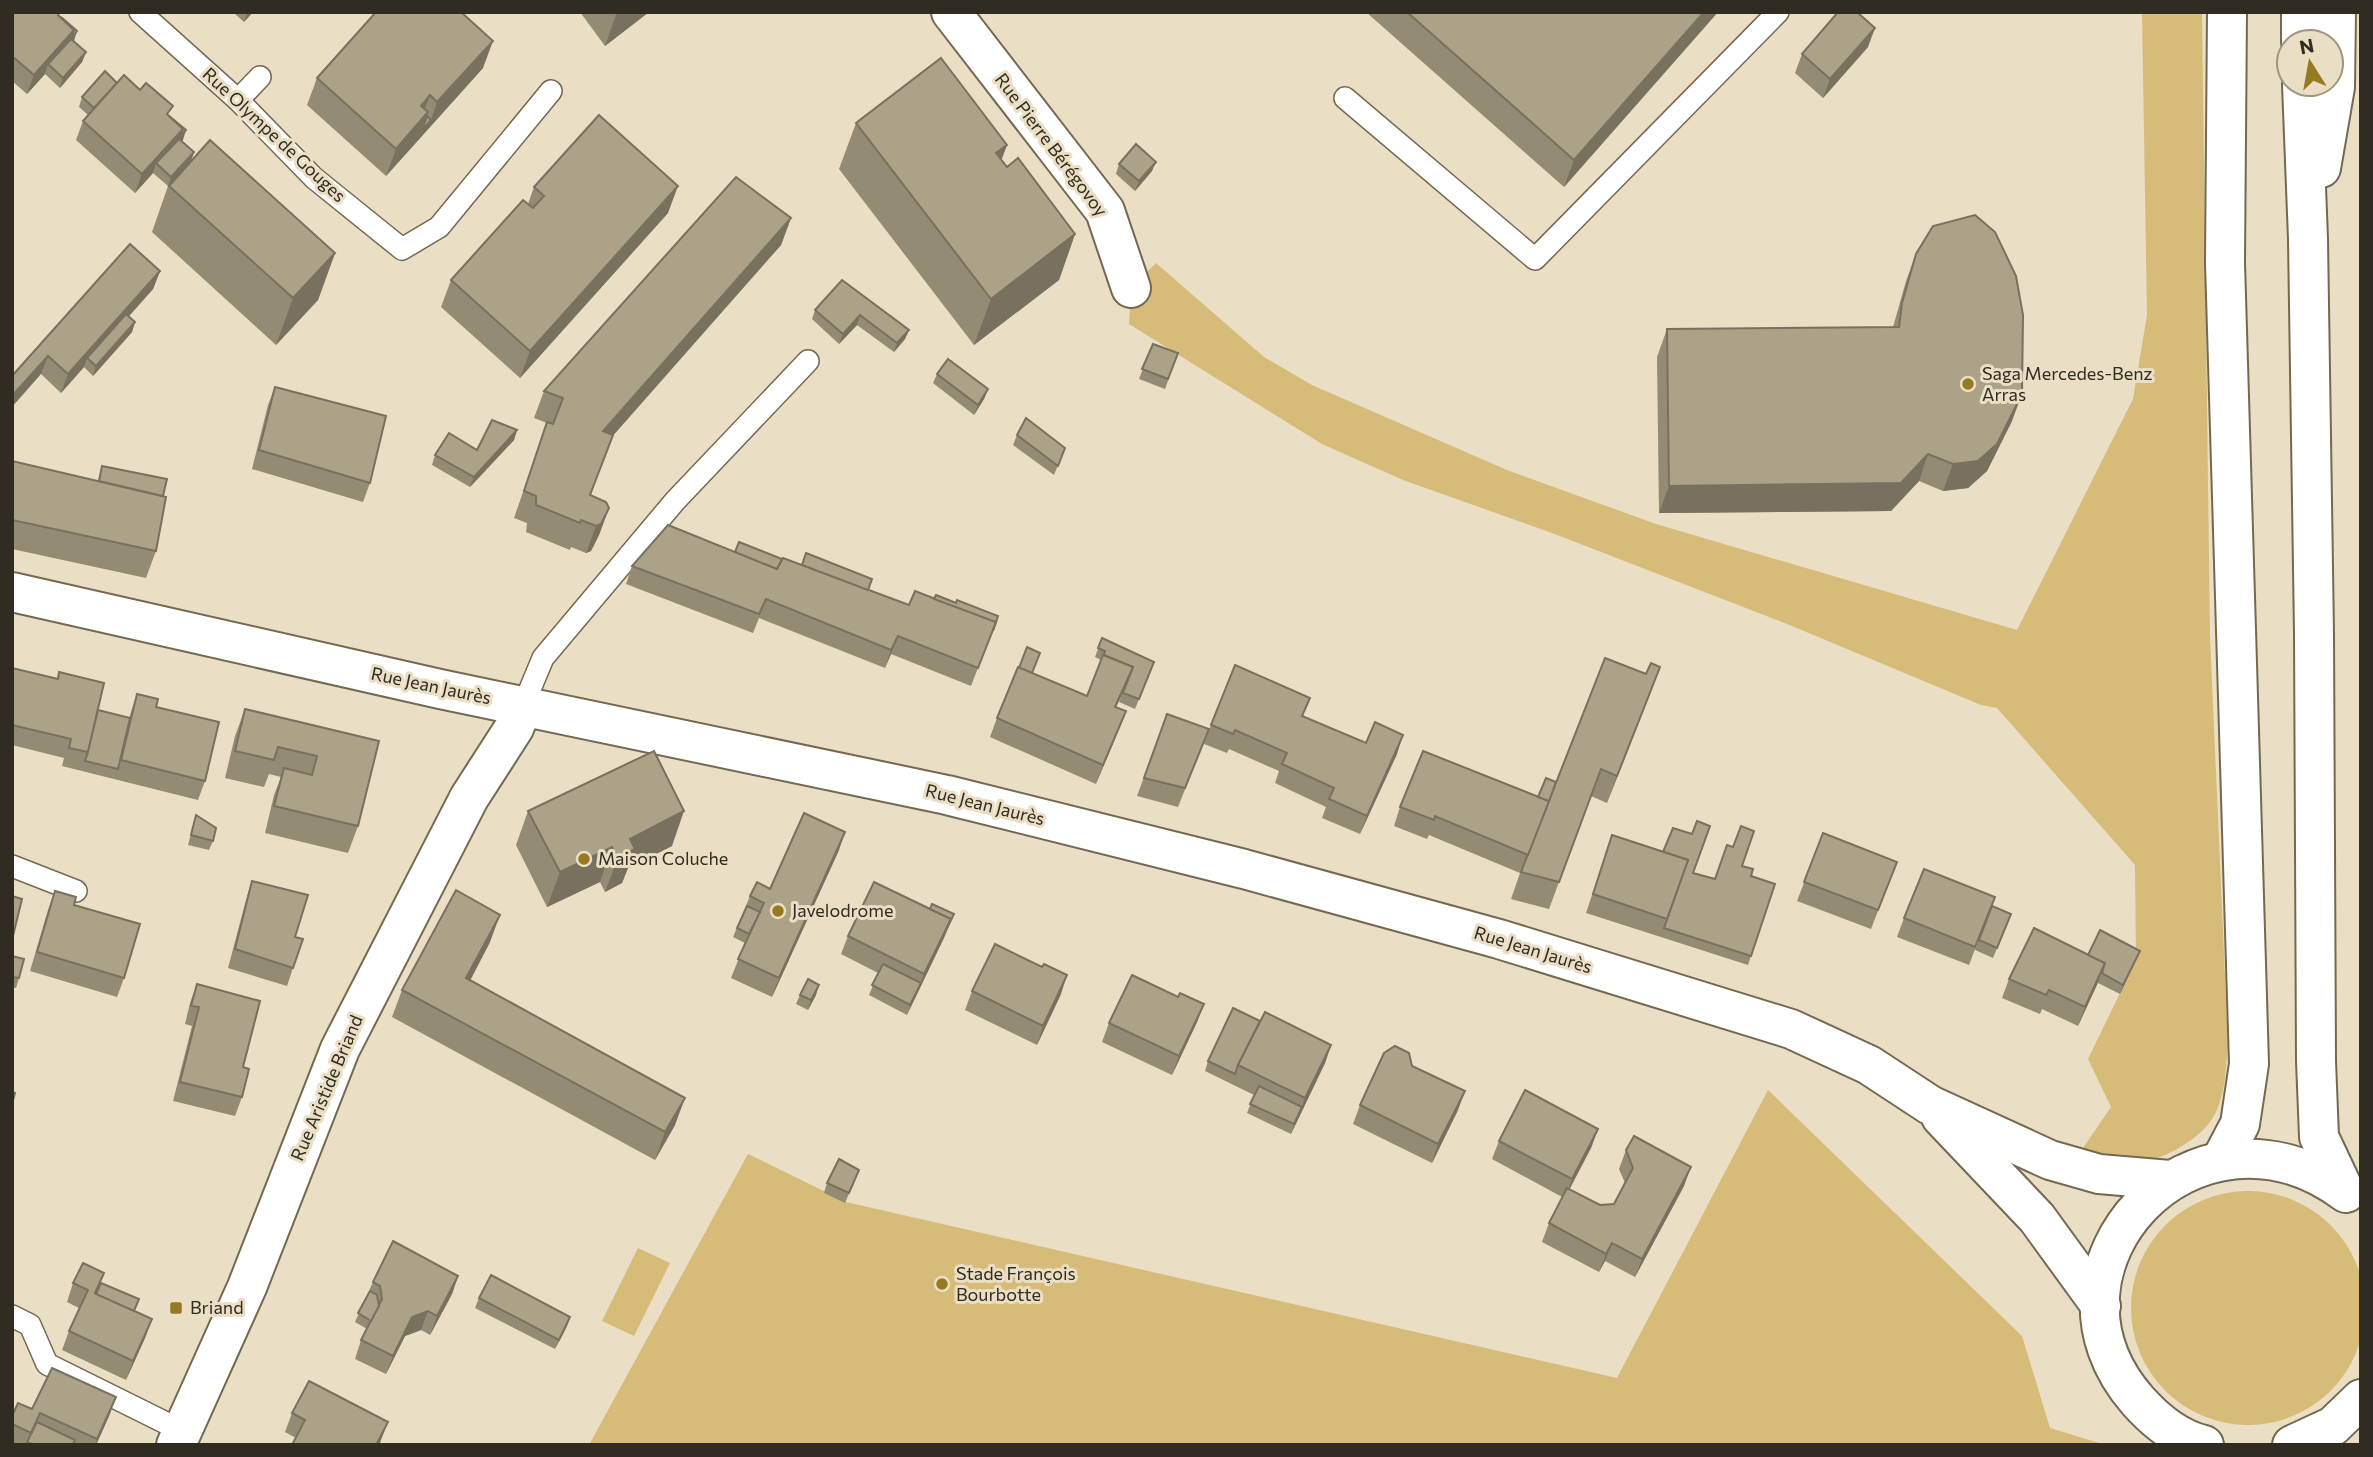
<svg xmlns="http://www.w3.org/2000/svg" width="2373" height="1457" font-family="Commissioner,sans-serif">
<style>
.green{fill:#d6bc78}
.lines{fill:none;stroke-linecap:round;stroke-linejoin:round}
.lane-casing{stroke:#736951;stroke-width:24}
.street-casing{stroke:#736951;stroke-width:42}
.secondary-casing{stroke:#736951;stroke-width:42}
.primary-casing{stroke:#736951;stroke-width:42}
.lane{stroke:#fff;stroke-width:21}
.street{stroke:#fff;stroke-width:38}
.secondary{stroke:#fff;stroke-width:38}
.primary{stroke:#fff;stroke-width:38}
.wall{fill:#948b75}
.shaded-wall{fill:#78715f}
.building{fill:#aca288;stroke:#78715f;stroke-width:2}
.poi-dot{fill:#977922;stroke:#eadfc4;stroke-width:2.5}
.labels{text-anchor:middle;stroke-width:6;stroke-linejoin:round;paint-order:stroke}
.street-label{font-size:18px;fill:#302c21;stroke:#eadfc4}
.poi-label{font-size:18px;fill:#302c21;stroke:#eadfc4;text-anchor:start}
</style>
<rect width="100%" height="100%" fill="#eadfc4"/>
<!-- green -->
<g class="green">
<path d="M2142 12H2202L2210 637 2228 1043C2226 1066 2226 1090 2216 1112 2202 1142 2154 1165 2121 1166 2109 1167 2092 1156 2081 1151L2111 1107 2088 1059 2136 960 2135 865 1997 708 1981 705 1792 626 1552 533 1403 480 1322 444 1129 324 1131 288 1156 263 1264 357 1312 385 1507 470 1656 524 2017 630 2133 399 2147 315Z"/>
<polygon points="1768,1090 2022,1336 2050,1428 2106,1445 589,1445 748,1154 846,1202 1617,1378"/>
<circle cx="2248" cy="1308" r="117"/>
<polygon points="638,1248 670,1263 634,1336 602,1321"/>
</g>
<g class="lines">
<!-- lane casing -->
<g class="lane-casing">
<g id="lane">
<polyline points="140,12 238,100 314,178 402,249 439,227 551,91"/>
<polyline points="1345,98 1535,259 1778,12"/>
<polyline points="238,100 260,77"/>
<polyline points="523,706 543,658 675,501 808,361"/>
<polyline points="12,866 76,891"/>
<polyline points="12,1316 30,1325 47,1364 166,1423 185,1428"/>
</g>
</g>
<!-- street casing -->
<g class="street-casing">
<g id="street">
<polyline points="951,12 1105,211 1131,288"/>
<polyline points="176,1445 247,1287 340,1049 469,798 514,728 523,706"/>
</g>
</g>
<!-- secondary casing -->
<g class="secondary-casing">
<g id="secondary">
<polyline points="12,592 440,689 947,795 1244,869 1499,939 1791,1029 1869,1065 1930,1105 2050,1160 2099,1174 2170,1180"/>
<polyline points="1941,1117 2037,1218 2101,1306"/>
</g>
</g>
<!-- primary casing -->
<g class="primary-casing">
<g id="primary">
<polyline points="2301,12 2301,42"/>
<polyline points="2302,84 2308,239 2314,633 2316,1061 2319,1137 2345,1192"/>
<polyline points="2321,168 2335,87 2336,12"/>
<polyline points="2221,1160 2240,1124 2249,1064 2225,263 2227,12"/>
<path d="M2204 1445C2178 1439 2155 1420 2138 1401 2021 1268 2195 1081 2346 1193"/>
<polyline points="2292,1445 2333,1426 2361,1399"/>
</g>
</g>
<!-- lane -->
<use href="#lane" class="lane"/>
<!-- street -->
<use href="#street" class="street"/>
<!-- secondary -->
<use href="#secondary" class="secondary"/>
<!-- primary -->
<use href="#primary" class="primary"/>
</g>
<!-- wall -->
<g class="wall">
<polygon points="12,12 61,17 74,41 86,52 82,62 60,88 45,74 27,94 12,81"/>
<polygon points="233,12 253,12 244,22"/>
<polygon points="580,12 649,12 605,46"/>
<polygon points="1366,12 1718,12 1564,187"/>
<polygon points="1868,47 1823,98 1795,73 1802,54"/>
<polygon points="483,68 386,176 307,105 317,78"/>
<polygon points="117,83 169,116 183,140 182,141 194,152 191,161 335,253 318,300 276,345 152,232 168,186 153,173 135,193 76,140 83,121 88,115 79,107 82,97"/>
<polygon points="856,123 1007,145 1001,159 1007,167 1075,234 1059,280 974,345 839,169"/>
<polygon points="1119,164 1152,171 1135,191 1116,174"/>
<polygon points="534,187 668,213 520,378 441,307 451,280 528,204"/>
<polygon points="791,218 781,245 611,438 590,495 609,508 599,535 591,551 586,553 571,547 570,550 526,532 527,523 514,518 547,423 534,418 544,391"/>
<polygon points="1916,254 2012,421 1987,471 1968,488 1943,491 1919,481 1891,511 1659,513 1657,357 1667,329 1893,327 1906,281"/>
<polygon points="160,271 153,289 129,316 135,322 132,332 93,376 84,367 61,393 41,374 12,376"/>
<polygon points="842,280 909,330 905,339 894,352 857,325 839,344 812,319 815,310"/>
<polygon points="1153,344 1178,353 1165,389 1139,379"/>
<polygon points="937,374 988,389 984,399 974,415 933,383"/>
<polygon points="275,387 370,483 363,502 252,469 268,405"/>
<polygon points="517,430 514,440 470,487 432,465 435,455 477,450"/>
<polygon points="1017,435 1065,448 1054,475 1013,445"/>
<polygon points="12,461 98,481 102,466 163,496 156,551 146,578 12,549"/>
<polygon points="735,552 782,559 909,605 934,599 956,603 998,616 971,686 891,654 885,668 759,618 753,633 626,584 632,566"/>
<polygon points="1102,638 1154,662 1135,709 1119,702 1121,697 1116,707 1126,711 1096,784 990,737 997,718 1032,673 1087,696 1101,660 1095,657"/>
<polygon points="12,668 57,679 59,672 98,710 129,718 137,694 156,707 205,781 198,800 62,766 64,758 12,745"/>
<polygon points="1650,694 1607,803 1591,796 1549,909 1511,899 1520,873 1429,835 1427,839 1394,826 1400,807 1538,797 1556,782"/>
<polygon points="245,709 379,741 358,826 348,853 265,833 274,795 281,777 269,774 264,787 225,778 235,736"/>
<polygon points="1167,714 1209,729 1178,807 1137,796"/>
<polygon points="1303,717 1366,743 1397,754 1360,834 1322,818 1326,807 1275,783 1279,771 1229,749 1227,753 1204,744 1211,725"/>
<polygon points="528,811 672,846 628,868 622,883 605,892 600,882 547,907 516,845"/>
<polygon points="196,815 213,841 209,850 188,845"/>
<polygon points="1823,833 1890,880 1871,929 1797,901"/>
<polygon points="1612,835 1693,873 1715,879 1742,866 1751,876 1775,884 1748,965 1586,913"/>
<polygon points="839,850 772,997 731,978 745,943 733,937 750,896 770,889"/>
<polygon points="252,881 295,937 293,968 287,986 228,968 246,900"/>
<polygon points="55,891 74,905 124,978 117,997 30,971 48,910"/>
<polygon points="1992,906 2011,914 1993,958 1975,950 1986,920 1969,965 1897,937 1904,918"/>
<polygon points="950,924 907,1015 869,995 878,973 841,954 848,936"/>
<polygon points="490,942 470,980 675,1125 655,1160 392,1017 402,990"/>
<polygon points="2140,951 2120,994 2098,983 2078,1026 2042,1009 2040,1014 2002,998 2009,979 2088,955"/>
<polygon points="12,956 19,978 16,988 12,987"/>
<polygon points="197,984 242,1097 235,1116 173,1101 192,1026 185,1024 190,1003"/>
<polygon points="972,991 1061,994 1037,1045 965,1010"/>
<polygon points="800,995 816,995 808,1010 796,1004"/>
<polygon points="1204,1004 1197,1022 1172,1075 1102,1042 1109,1023"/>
<polygon points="1260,1021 1331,1045 1325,1063 1291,1134 1247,1113 1254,1095 1205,1071 1208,1061"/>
<polygon points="1412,1065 1458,1110 1432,1163 1353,1124 1360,1105"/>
<polygon points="1598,1129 1591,1148 1569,1189 1600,1205 1614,1204 1625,1183 1619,1169 1626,1150 1684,1186 1635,1277 1605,1261 1599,1272 1542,1242 1549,1223 1562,1197 1492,1159 1499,1141"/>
<polygon points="859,1170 845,1203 824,1193 827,1183"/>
<polygon points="458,1276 452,1294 430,1335 421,1330 405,1336 386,1374 355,1359 361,1340 367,1329 355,1322 373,1282"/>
<polygon points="73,1283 101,1283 134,1311 152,1319 145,1338 126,1380 62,1350 69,1331 79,1308 67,1302"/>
<polygon points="479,1298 567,1326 555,1349 475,1308"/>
<polygon points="116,1397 109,1416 96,1445 12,1445 12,1416 32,1409"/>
<polygon points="292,1413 381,1441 379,1445 292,1445 296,1438 285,1432"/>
</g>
<!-- shaded-wall -->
<g class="shaded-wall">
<polygon points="248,12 253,12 244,22"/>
<polygon points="617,12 649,12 605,46"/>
<polygon points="1704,12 1718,12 1564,187 1574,160"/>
<polygon points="1875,28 1868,47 1823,98 1830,79"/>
<polygon points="74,30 77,31 74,41 48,64 45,74 27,94 34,75"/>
<polygon points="493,41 483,68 386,176 396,149 421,106 430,95 420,121 428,112 422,130 431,120 437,102"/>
<polygon points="86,52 82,62 60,88 63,78"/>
<polygon points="183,129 186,130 183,140 159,166 156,163 153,173 135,193 142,174"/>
<polygon points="1007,145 990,191 996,153"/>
<polygon points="194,152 191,161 168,187 171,177"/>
<polygon points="1156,162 1152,171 1135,191 1139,181"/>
<polygon points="678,186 668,213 520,378 530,351"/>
<polygon points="791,218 781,245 593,458 603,431"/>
<polygon points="1075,234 1059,280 974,345 991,299"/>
<polygon points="335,253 318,300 276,345 293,298"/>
<polygon points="160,271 153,289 90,360 87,358 84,367 61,393 68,374"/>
<polygon points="860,315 857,325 839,344 843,334"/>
<polygon points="135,322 132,332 93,376 96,366"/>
<polygon points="909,330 905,339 894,352 897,343"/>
<polygon points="48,356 41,374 12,407 12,396"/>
<polygon points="988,389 984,399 974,415 978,405"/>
<polygon points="2022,394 2012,421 1987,471 1968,488 1943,491 1953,464"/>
<polygon points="517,430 514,440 470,487 474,477"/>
<polygon points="1928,454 1919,481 1891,511 1659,513 1669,486"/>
<polygon points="609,508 599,535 591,551 586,553 596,526"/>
<polygon points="898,636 891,654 885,668 891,650"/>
<polygon points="1660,667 1650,694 1607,803 1617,776"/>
<polygon points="1126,711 1119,729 1096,784 1103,765"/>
<polygon points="1403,735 1397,754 1360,834 1367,816"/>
<polygon points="684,811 672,846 628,868 622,883 605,892 618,858 630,839"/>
<polygon points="845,832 839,850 772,997 779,978"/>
<polygon points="612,847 600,882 547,907 560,872"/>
<polygon points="954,914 944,938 907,1015 924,974"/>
<polygon points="500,915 490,942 457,1006 466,978"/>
<polygon points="2140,951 2136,960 2120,994 2123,985"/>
<polygon points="2105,963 2098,982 2078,1026 2085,1007"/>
<polygon points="1067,975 1061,994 1037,1045 1043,1026"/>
<polygon points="819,985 816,995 808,1010 811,1000"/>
<polygon points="1204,1004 1197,1022 1172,1075 1179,1056"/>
<polygon points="1331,1045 1325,1063 1291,1134 1305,1098"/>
<polygon points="1465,1091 1458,1110 1432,1163 1438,1144"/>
<polygon points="685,1098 675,1125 655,1160 665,1132"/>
<polygon points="1598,1129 1591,1148 1565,1198 1572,1179"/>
<polygon points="1691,1167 1684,1186 1635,1277 1642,1259"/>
<polygon points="1612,1243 1605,1261 1599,1272 1606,1254"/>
<polygon points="458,1276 452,1294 430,1335 437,1316"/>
<polygon points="428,1311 421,1330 405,1336 386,1374 393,1356 412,1317"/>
<polygon points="570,1317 567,1326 555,1349 559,1340"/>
<polygon points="152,1319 145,1338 126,1380 133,1361"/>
<polygon points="116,1397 109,1416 96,1445 95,1445"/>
<polygon points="388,1422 379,1445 376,1445"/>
</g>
<!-- building -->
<g class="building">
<polygon points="12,12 60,12 58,15 74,30 34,75 12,56"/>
<polygon points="376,12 461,12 493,41 437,102 430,95 421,106 428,112 396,149 317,78"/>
<polygon points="1407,12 1704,12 1574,160"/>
<polygon points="1838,12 1857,12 1875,28 1830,79 1802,54"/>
<polygon points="61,17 77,31 71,39 74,30"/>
<polygon points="71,39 86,52 63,78 48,64"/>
<polygon points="941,58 1007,145 996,153 1007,167 1018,158 1075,234 991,299 856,123"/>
<polygon points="105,71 117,83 94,108 82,97"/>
<polygon points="124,75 140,90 146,83 173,106 167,114 183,129 142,174 83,121"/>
<polygon points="599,115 678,186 530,351 451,280 523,200 533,208 544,196 534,187"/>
<polygon points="169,116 186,130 180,138 183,129"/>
<polygon points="427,116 431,120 422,130"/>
<polygon points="179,139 194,152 171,177 156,163"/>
<polygon points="210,140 335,253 293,298 169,186"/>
<polygon points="1136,144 1156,162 1139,181 1119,164"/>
<polygon points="736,177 791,218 603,431 613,435 590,495 606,502 609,508 601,524 596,526 581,520 580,523 536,505 536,496 524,491 547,422 553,424 563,398 544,391"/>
<polygon points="1975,215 1995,232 2016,276 2023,315 2022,394 1997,444 1978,461 1953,464 1928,454 1901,483 1669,486 1667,329 1899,327 1902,303 1916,254 1933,226"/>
<polygon points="130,244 160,271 68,374 48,356 12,396 12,376"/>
<polygon points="842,280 909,330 897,343 860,315 843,334 815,310"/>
<polygon points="126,314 135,322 96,366 87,358"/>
<polygon points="1153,344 1178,353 1168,379 1142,369"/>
<polygon points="948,359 988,389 978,405 937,374"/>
<polygon points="275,387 386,416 370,483 259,450"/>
<polygon points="1026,418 1065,448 1058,466 1017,435"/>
<polygon points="492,420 517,430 474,477 435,455 449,433 477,450"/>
<polygon points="12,461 166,497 156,551 12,520"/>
<polygon points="102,466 167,479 163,496 99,481"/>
<polygon points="668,525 777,569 783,558 909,605 915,591 996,622 978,668 898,636 891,650 766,599 759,614 632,566"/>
<polygon points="739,542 782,559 777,569 735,552"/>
<polygon points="806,553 872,579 868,590 802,565"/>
<polygon points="936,595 956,603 957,600 998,616 993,631 996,622 934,599"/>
<polygon points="1102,638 1154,662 1139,699 1123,693 1133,667 1104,655 1105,651 1098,648"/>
<polygon points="1027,647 1040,653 1032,673 1019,668"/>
<polygon points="1103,655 1133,667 1115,707 1126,711 1103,765 997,718 1018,667 1087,696"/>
<polygon points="1605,658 1646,674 1651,663 1660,667 1617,776 1601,769 1559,882 1521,872"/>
<polygon points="1235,665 1310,698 1302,716 1366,743 1375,722 1403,735 1367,816 1329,799 1334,788 1282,764 1287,753 1235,730 1233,734 1211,725"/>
<polygon points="12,668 58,679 59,672 104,683 88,752 69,748 71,739 12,725"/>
<polygon points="137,694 158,699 156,707 219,722 205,781 121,760"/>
<polygon points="245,709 379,741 358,826 274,806 284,768 312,775 317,756 278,747 274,760 235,751"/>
<polygon points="98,710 130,718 118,769 85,761 88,752"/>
<polygon points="1167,714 1209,729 1185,788 1144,778"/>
<polygon points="654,751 684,811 630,839 635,849 618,858 612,847 560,872 528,811"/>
<polygon points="1423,751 1549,801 1528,855 1435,816 1434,820 1400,807"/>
<polygon points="1546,778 1556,782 1549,801 1538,797"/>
<polygon points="804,813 845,832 779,978 738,959 764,903 750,896 757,882 770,889"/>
<polygon points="196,815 216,828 213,841 191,835"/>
<polygon points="1697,821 1710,826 1693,873 1715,879 1727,845 1733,847 1741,826 1754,831 1742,866 1753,869 1751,876 1775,884 1751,956 1664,928 1688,860 1663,852 1673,828 1692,834"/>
<polygon points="1823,833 1897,862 1878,910 1804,882"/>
<polygon points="1612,835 1688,860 1667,919 1593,894"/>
<polygon points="1924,869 1995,897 1975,947 1904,918"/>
<polygon points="252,881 308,895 295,937 303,939 293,968 235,949"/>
<polygon points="874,882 951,919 924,974 848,936"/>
<polygon points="456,890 500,915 466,978 685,1098 665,1132 402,990"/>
<polygon points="55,891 76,897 74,905 140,924 124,978 37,952"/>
<polygon points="12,896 22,899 12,940"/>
<polygon points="932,904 954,914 947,928 951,919 930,909"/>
<polygon points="747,906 760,912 749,934 737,928"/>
<polygon points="1992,906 2011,914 1997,948 1979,940"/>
<polygon points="2034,928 2105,963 2085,1007 2049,990 2046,995 2009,979"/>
<polygon points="2100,930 2140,951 2123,985 2102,973 2105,963 2088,955"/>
<polygon points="995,944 1042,967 1044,964 1067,975 1043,1026 972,991"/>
<polygon points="12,956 24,959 19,978 12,977"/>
<polygon points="883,964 921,983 910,1005 872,985"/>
<polygon points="1132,975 1178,997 1180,993 1204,1004 1179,1056 1109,1023"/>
<polygon points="808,979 819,985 811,1000 800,995"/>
<polygon points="197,984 260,1001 243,1067 249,1069 242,1097 180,1082 199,1007 191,1006"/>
<polygon points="1233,1008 1260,1021 1238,1065 1235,1074 1208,1061"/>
<polygon points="1265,1012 1331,1045 1305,1098 1238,1065"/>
<polygon points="1395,1046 1409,1053 1412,1066 1465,1091 1438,1144 1360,1105 1384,1053"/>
<polygon points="1259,1086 1302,1107 1294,1124 1250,1104"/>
<polygon points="1525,1090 1598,1129 1572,1179 1499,1141"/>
<polygon points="12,1092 15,1093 12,1104"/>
<polygon points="1634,1136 1691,1167 1642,1259 1612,1243 1606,1254 1549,1223 1567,1188 1600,1205 1614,1204 1633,1168 1626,1150"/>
<polygon points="839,1159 859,1170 849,1193 827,1183"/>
<polygon points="393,1241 458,1276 437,1316 428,1311 412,1317 393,1356 361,1340 382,1299 380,1286 373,1282"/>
<polygon points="83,1263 104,1273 95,1293 152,1319 133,1361 69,1331 88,1290 73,1283"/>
<polygon points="491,1275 570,1317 559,1340 479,1298"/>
<polygon points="101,1283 139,1299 134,1311 96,1294"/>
<polygon points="370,1291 377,1295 379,1306 371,1321 358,1313"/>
<polygon points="52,1368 116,1397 97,1439 40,1413 31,1433 12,1424 12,1416 18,1403 32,1409"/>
<polygon points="309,1381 388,1422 376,1445 292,1445 305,1420 292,1413"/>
<polygon points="37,1422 75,1440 72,1445 34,1445 27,1442"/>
</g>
<!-- markers -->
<g class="poi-dot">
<circle cx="1968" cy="384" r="7"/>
<circle cx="584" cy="859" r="7"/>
<circle cx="778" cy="911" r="7"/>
<circle cx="942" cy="1284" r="7"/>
<rect x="169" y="1301" width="14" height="14" rx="3.5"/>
</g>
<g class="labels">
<!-- street labels -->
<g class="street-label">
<text transform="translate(274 135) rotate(43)" y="6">Rue Olympe de Gouges</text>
<text transform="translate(1051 145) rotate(53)" y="6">Rue Pierre Bérégovoy</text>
<text transform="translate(431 686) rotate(12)" y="6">Rue Jean Jaurès</text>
<text transform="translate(985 805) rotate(14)" y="6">Rue Jean Jaurès</text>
<text transform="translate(1533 950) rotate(17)" y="6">Rue Jean Jaurès</text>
<text transform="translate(327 1088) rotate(-67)" y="6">Rue Aristide Briand</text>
</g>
<!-- poi labels -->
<g class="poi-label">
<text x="1982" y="380">Saga Mercedes-Benz<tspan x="1982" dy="21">Arras</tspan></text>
<text x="598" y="865">Maison Coluche</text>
<text x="792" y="917">Javelodrome</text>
<text x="956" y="1280">Stade François<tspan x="956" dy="21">Bourbotte</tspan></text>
<text x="190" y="1314">Briand</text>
</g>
</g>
<!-- border -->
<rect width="2373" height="1457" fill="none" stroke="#302c21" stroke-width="28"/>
<!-- north arrow -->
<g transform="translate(2310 63) rotate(349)"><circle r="33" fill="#eadfc4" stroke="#a09783" stroke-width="2"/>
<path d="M0-5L12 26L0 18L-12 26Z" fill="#977922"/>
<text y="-10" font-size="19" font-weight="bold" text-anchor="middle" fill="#302c21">N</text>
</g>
</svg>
